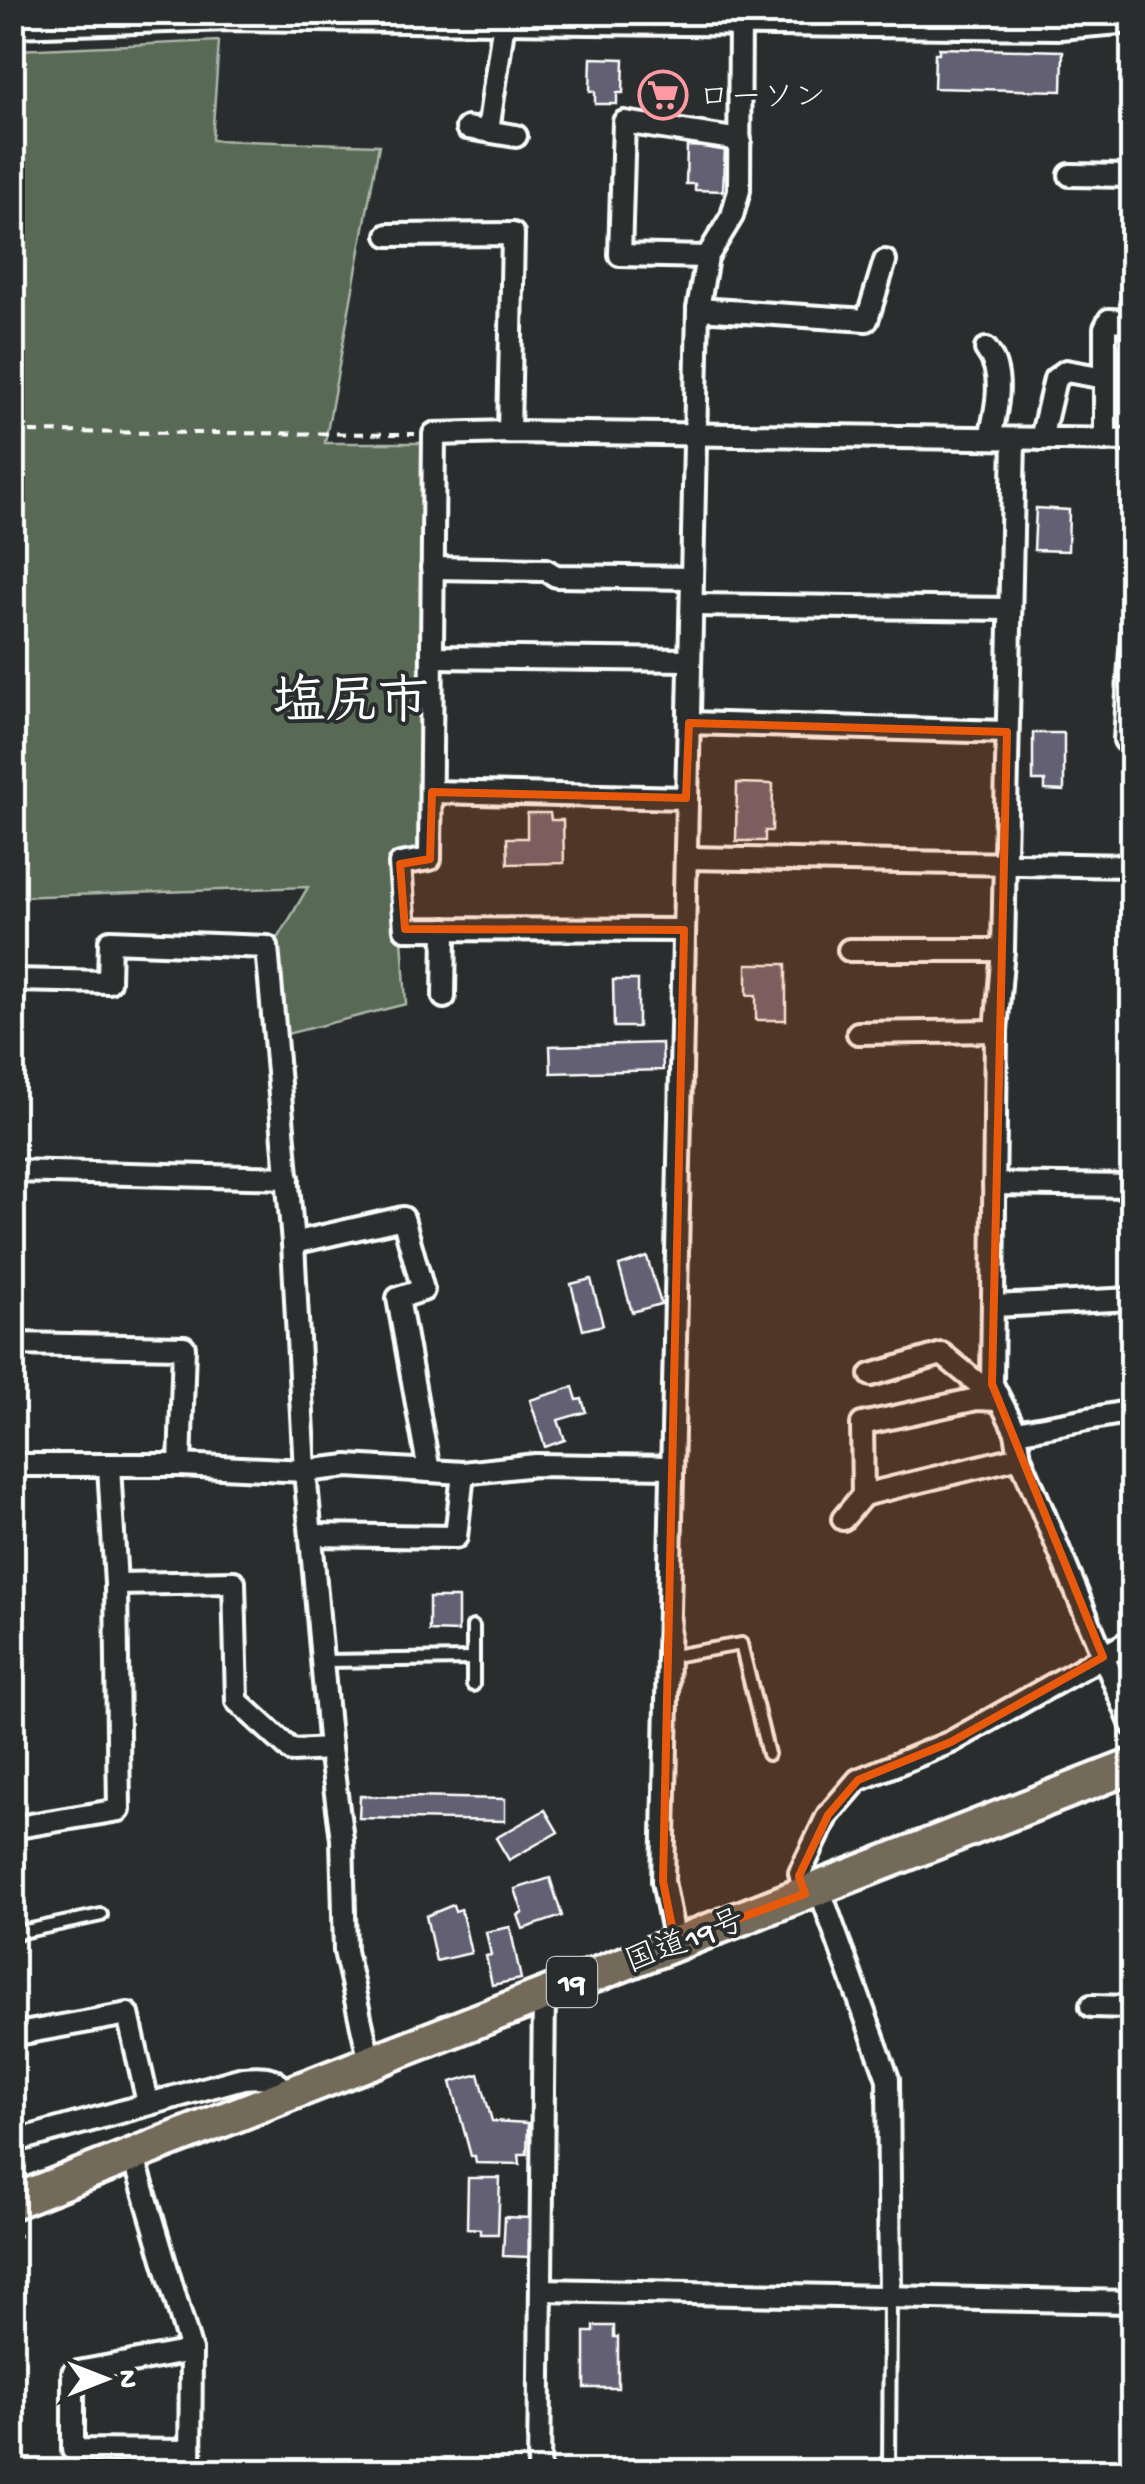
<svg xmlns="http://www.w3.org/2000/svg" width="1145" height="2484" font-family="'Gochi Hand','Klee One',sans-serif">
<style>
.green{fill:#586b55;stroke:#acb5aa;stroke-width:2.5}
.building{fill:#646073;stroke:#fff;stroke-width:2.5}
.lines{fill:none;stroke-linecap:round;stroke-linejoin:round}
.service-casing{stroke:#fff;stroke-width:18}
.minor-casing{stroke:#fff;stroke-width:28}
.tertiary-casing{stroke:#fff;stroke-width:30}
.trunk-casing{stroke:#fff;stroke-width:40}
.path{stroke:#fff;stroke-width:4;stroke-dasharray:10 8;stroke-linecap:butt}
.service{stroke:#2a2d2e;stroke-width:10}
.minor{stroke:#2a2d2e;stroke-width:20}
.tertiary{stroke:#2a2d2e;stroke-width:22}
.trunk{stroke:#736b5a;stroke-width:32}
.marked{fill:#e8590c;fill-opacity:0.2;stroke:#e8590c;stroke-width:8;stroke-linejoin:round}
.labels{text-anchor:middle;stroke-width:8;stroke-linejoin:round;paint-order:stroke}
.shield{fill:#2a2d2e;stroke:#bfc0c0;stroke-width:2.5}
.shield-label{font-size:30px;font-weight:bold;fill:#fff}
.poi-label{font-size:32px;fill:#fff;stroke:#2a2d2e;text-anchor:start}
.street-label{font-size:32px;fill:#fff;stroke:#2a2d2e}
.town-label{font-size:52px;font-weight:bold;fill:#fff;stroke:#2a2d2e}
</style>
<rect width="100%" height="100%" fill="#2a2d2e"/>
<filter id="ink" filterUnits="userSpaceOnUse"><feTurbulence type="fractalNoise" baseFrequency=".01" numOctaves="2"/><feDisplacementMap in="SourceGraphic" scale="20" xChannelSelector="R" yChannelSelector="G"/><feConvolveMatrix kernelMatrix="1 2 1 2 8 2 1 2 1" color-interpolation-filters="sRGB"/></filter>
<g filter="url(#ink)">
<!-- green -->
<polygon class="green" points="219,41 212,140 379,145 325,443 421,443 428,456 426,848 397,855 406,1004 283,1035 275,944 308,887 13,897 13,54 16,50"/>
<!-- building -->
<g class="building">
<polygon points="939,48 1063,51 1062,91 934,88 935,53 939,53"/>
<polygon points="591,58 624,59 623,93 617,93 617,104 595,104 595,91 590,91"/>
<polygon points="687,146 725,148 723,191 695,190 695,184 686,184"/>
<polygon points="1122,273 1132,273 1132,312 1128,312 1129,293 1121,292"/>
<polygon points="1036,508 1069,510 1068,551 1034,550"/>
<polygon points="1033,733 1064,733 1064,791 1045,790 1045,781 1033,781"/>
<polygon points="737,783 773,784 772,831 765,831 765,841 736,841"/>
<polygon points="527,813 550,813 551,820 563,820 564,863 508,864 507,838 527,838"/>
<polygon points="747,964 786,964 786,1020 756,1020 756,995 747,995"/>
<polygon points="613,980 638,980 638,1027 614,1027"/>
<polygon points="662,1043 663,1070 551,1073 550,1046"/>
<polygon points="647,1257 661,1304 632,1312 619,1266"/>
<polygon points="591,1279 603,1325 583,1330 571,1284"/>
<polygon points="573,1387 577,1400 582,1399 586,1412 558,1420 565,1440 545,1447 530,1400"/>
<polygon points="429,1598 458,1598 458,1632 429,1631"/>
<polygon points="360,1796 505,1799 505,1821 359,1818"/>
<polygon points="545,1810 558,1832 509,1860 496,1838"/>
<polygon points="550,1878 562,1916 523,1929 518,1915 523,1913 515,1889"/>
<polygon points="453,1905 455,1911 461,1909 471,1953 436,1961 426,1916"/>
<polygon points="510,1927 521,1979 492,1985 486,1956 491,1955 486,1932"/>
<polygon points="479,2074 492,2121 528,2123 527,2154 519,2154 520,2164 476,2163 475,2156 471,2156 451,2082"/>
<polygon points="468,2178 500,2178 498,2234 480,2234 480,2229 467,2228"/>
<polygon points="505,2217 530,2218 529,2257 503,2256"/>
<polygon points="594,2326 614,2326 614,2337 618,2337 618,2388 585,2388 585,2332 594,2332"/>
</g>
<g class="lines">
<!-- service casing -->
<g class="service-casing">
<g id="service">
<polyline points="667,1657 741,1644 768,1754"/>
<polyline points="324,1661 473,1659"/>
<polyline points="473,1685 473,1627"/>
<polyline points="12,1934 101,1915"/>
<polyline points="889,2472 890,2296"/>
</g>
</g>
<!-- minor casing -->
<g class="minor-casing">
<g id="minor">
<polyline points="467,128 516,136"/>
<polyline points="488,131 504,21"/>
<polyline points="1070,175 1132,176"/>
<polyline points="388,235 513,234 509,432"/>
<polyline points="707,257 620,255 624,122 740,140"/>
<polyline points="698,309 867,320 885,261"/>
<path d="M986 349C1006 374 996 410 990 438"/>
<polyline points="1014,439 1003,950 996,1031 992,1384 1016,1432 1020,1457 1132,1725"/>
<polyline points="1041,439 1055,379 1066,371 1105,378"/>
<polyline points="1105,440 1105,328 1109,320 1132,321"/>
<polyline points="432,568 546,570 556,576 692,578"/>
<polyline points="692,605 1010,609"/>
<polyline points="1132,634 1125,740 1132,740"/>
<polyline points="432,657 690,660"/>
<polyline points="689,723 1007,732"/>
<polyline points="432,792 686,798"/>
<polyline points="686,858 1132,866"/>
<polyline points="684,930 405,929 400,864 430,859 434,434 509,432 1132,440"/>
<polyline points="849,950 1003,950"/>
<polyline points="12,980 109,982 110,941 267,947 293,1243 305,1471 330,1749 342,1839 345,1951 370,2062"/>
<polyline points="444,997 445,929"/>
<polyline points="858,1033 996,1031"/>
<polyline points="12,1171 288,1178"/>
<polyline points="994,1184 1132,1186"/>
<polyline points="293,1243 403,1218 423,1290 398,1298 429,1471"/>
<polyline points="993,1306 1132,1299"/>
<polyline points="12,1344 184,1347 180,1465"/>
<polyline points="871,1375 942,1354 996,1398"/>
<polyline points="998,1400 977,1399 862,1424 863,1495 1020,1457"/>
<polyline points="1016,1432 1132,1411"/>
<polyline points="12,1465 180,1465 305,1471 348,1466 463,1473 535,1465 671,1467"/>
<polyline points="843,1519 863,1495"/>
<polyline points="311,1535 456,1537 463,1473"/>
<polyline points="116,1584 234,1582 237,1701 292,1751 330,1749"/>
<polyline points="12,1828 119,1810 116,1584 109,1466"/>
<polyline points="819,1888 888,2079 890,2295"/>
<polyline points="805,1894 800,1873 828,1815 858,1780 951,1742 1132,1640"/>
<polyline points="675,1942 663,1881 698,309 707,257 732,216 739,190 740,12"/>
<polyline points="1091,2006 1132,2007"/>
<polyline points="12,2035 128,2014 148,2103"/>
<path d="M12 2142 243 2078C264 2076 277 2076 287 2095"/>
<polyline points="133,2154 191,2351 190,2472"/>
<polyline points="541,2290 1132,2302"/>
<polyline points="190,2451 73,2450 73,2373 191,2351"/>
<polyline points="539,2472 544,1993"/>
</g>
</g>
<!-- tertiary casing -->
<g class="tertiary-casing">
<polyline id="tertiary" points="12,25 231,18 1060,27 1132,21"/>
</g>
<!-- trunk casing -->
<g class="trunk-casing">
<polyline id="trunk" points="12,2202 1132,1766"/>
</g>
<!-- path -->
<g class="path">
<polyline points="12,432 415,434"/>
<polyline points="12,2238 19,2236 16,2228"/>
</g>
<!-- service -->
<use href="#service" class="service"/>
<!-- minor -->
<use href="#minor" class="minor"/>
<!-- tertiary -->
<use href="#tertiary" class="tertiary"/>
<!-- trunk -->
<use href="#trunk" class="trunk"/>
</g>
</g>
<!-- marked area -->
<path class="marked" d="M689 723 1007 732 992 1384 1103 1657 951 1742 858 1780 828 1815 799 1876 805 1894 675 1942 663 1881 684 930 405 929 400 864 430 859 432 792 686 798Z"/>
<!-- icons -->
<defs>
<g id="supermarket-ring" transform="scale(2.5)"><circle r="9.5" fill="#2a2d2e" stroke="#ff9aa2" stroke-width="1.5"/><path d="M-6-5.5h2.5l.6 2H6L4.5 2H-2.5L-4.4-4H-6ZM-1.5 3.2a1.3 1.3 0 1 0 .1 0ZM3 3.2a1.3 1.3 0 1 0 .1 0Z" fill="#ff9aa2"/></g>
</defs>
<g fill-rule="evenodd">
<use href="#supermarket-ring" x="663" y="95"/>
</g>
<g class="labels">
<!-- shield labels -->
<rect class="shield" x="547" y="1957" width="50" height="50" rx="8"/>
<g class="shield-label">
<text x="572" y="1992">19</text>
</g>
<!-- poi labels -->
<g class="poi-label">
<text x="698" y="106">ローソン</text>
</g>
<!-- street labels -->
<g class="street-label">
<text transform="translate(684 1939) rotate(-21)" y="11">国道19号</text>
</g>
<!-- town labels -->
<g class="town-label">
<text x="351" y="716">塩尻市</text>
</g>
</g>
<!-- margin -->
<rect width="1145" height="2484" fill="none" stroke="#2a2d2e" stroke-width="50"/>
<rect x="25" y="25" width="1095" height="2434" fill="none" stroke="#fff" stroke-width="4" filter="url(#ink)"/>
<!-- north arrow -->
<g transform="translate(105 2379) rotate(90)" stroke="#2a2d2e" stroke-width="8" paint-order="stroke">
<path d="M0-8L18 38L0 25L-18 38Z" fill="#ffffff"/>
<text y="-15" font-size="28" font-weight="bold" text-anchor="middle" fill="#ffffff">N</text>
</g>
</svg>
